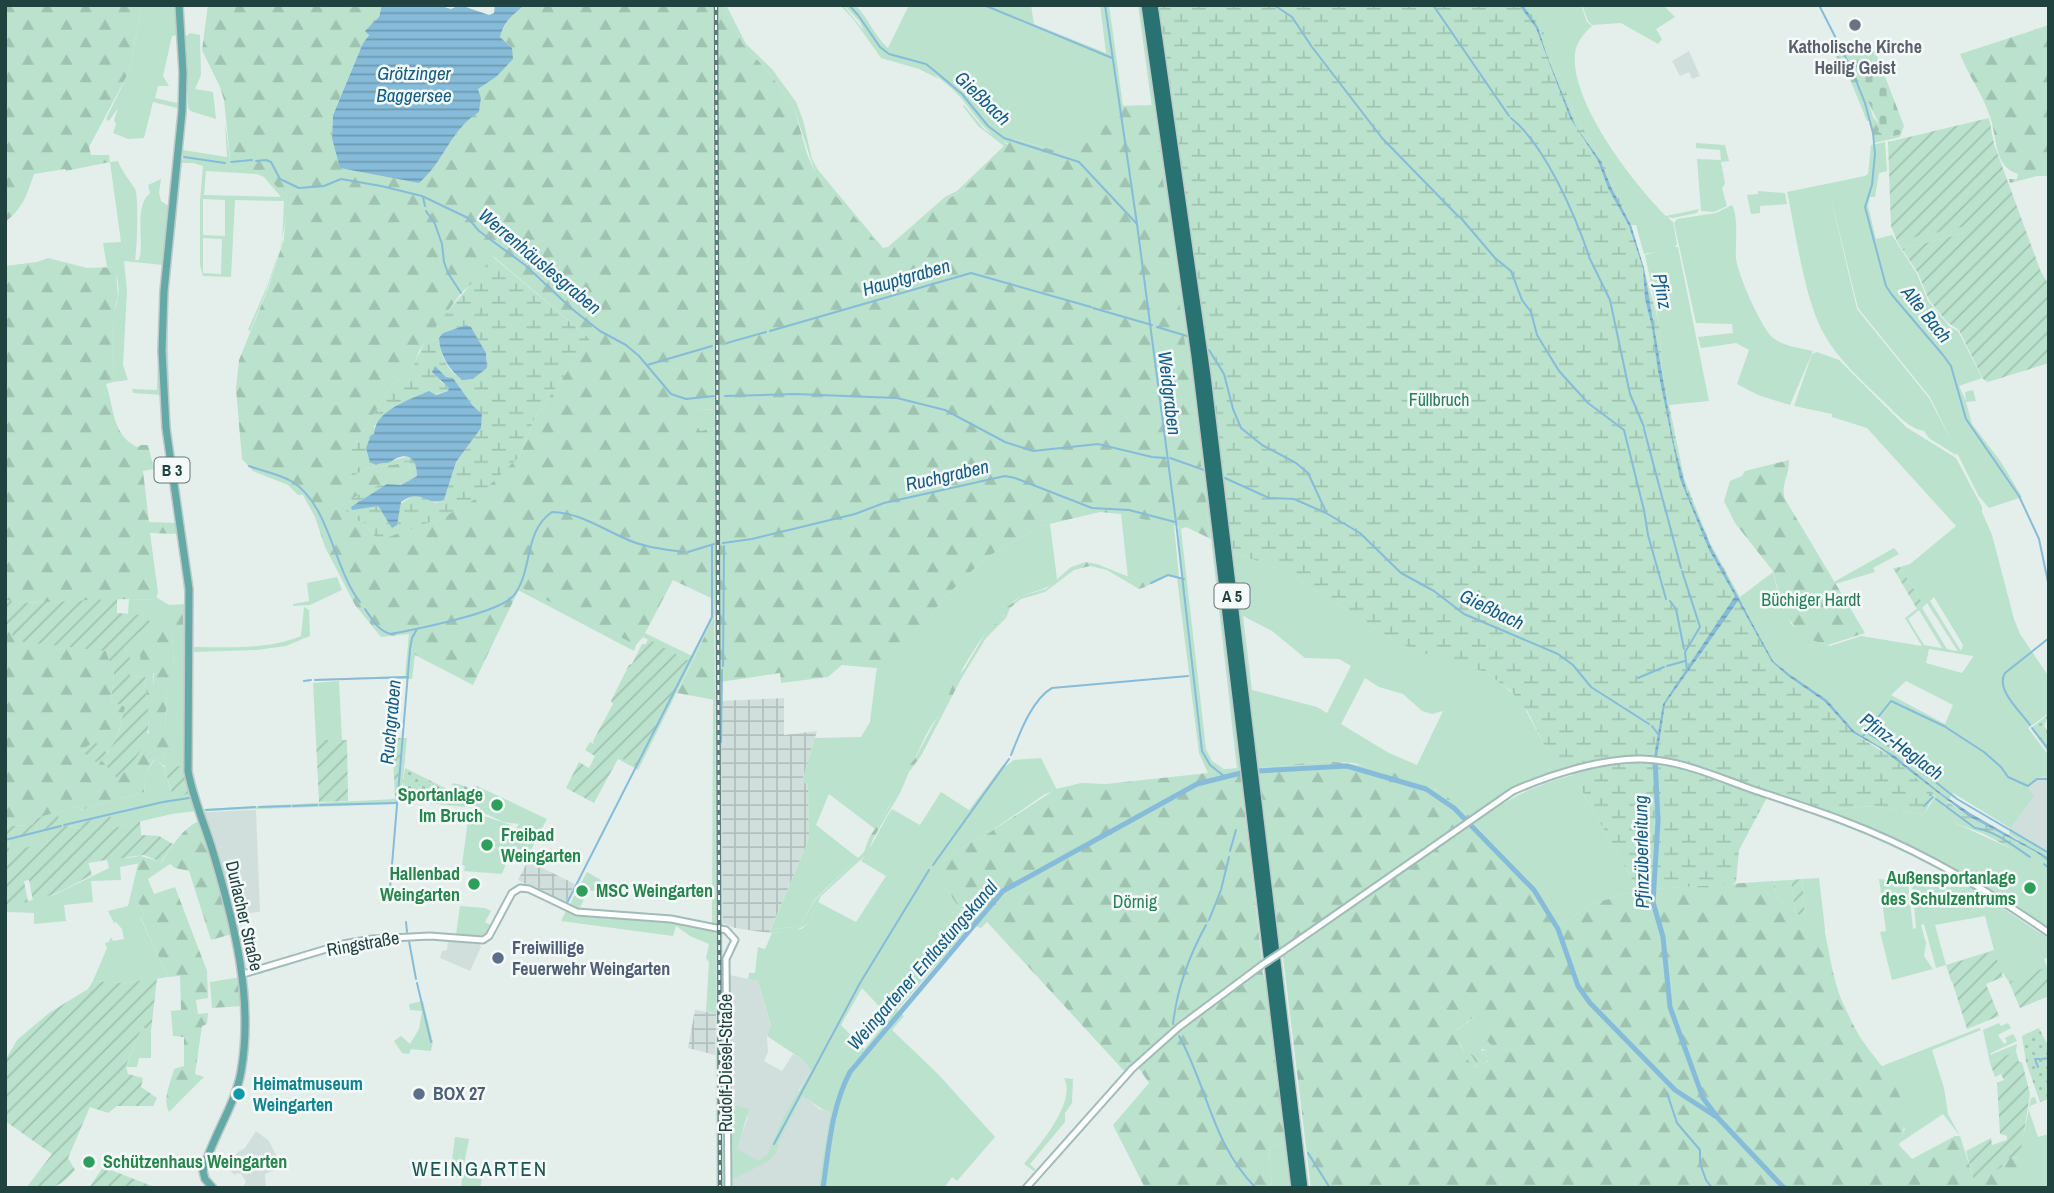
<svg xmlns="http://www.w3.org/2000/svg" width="2054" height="1193" font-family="'Archivo Narrow',sans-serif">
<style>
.built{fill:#d1dfdc}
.industrial{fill:url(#industrial-grid)}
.grass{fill:#bae2cd;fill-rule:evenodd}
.forest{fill:url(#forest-firs);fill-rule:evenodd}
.wetland{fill:url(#wetland-marsh);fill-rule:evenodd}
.cemetery{fill:url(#cemetery-stones)}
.park{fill:url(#park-dots)}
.garden{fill:url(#garden-furrows);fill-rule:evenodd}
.water{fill:url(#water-rules)}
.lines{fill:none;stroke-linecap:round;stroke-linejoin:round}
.stream{stroke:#86bcd9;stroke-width:2}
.river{stroke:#86bcd9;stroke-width:5}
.secondary-casing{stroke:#a1bcb8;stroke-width:9}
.primary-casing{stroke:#c1caca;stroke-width:10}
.motorway-casing{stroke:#c1caca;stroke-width:12}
.secondary{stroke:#fff;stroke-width:5}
.primary{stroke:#63a9a5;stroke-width:7}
.motorway{stroke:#297272;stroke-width:9}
.rail-casing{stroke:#5b7e7c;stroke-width:4.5}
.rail{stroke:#f5faf9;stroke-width:2;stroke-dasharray:5;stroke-linecap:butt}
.secondary-bridge-casing{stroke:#a1bcb8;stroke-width:9;stroke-linecap:butt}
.secondary-bridge{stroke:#fff;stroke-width:5}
.worship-dot{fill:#6b7280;stroke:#f5faf9;stroke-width:2.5}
.leisure-dot{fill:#2e9e5b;stroke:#f5faf9;stroke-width:2.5}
.service-dot{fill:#5c6f8a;stroke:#f5faf9;stroke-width:2.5}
.culture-dot{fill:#0f9aa8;stroke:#f5faf9;stroke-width:2.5}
.labels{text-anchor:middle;stroke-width:5;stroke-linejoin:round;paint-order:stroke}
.shield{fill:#f5faf9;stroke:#617a78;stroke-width:2}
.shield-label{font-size:16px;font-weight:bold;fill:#214340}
.worship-label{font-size:18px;font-weight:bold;fill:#5b616d;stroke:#f5faf9}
.park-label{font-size:18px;fill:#267e5a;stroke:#f5faf9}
.leisure-label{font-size:18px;font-weight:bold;fill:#27864d;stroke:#f5faf9;text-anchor:end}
.street-label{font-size:18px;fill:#214340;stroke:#f5faf9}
.service-label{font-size:18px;font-weight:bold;fill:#4e5e75;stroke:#f5faf9;text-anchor:start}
.culture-label{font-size:18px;font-weight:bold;fill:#0d838f;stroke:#f5faf9;text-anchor:start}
.water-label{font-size:19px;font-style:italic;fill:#135c86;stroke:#f5faf9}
.quarter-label{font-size:21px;letter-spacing:2px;fill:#1a5755;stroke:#f5faf9}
</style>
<defs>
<pattern id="industrial-grid" width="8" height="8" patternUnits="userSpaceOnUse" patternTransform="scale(1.75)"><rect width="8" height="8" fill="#d1dfdc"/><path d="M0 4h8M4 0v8" fill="none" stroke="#b3c1be"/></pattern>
<pattern id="forest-firs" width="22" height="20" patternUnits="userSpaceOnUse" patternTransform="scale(1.75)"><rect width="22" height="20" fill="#bae2cd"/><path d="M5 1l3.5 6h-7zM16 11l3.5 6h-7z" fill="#a0c3b1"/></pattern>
<pattern id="wetland-marsh" width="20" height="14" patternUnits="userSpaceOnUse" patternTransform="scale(1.75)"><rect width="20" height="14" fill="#bae2cd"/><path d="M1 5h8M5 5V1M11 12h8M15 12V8" fill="none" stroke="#a0c3b1"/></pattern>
<pattern id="cemetery-stones" width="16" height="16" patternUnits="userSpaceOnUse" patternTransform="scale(1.75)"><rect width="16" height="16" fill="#bae2cd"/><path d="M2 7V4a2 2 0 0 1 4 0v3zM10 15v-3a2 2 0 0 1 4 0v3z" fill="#a0c3b1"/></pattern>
<pattern id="park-dots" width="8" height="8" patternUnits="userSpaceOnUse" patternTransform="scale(1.75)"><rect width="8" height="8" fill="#bae2cd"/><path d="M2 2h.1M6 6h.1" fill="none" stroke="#a0c3b1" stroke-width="1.8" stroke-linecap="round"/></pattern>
<pattern id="garden-furrows" width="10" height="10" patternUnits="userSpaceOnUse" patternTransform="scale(1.75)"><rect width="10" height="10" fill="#bae2cd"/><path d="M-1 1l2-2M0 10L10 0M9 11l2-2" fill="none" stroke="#a0c3b1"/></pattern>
<pattern id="water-rules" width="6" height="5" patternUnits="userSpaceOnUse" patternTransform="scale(1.75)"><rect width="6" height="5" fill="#86bcd9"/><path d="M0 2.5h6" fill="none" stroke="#6d9ab1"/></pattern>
</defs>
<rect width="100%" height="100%" fill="#e4efec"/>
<!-- built -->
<g class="built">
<polygon points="713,5 717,5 720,713 723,850 722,1188 716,1188"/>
<polygon points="1689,51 1700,76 1692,79 1689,72 1680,76 1672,61"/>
<polygon points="2049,775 2049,921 2044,849 2011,828 2034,797 2027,788 2038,778"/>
<polygon points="256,810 260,912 231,915 217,847 204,812"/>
<polygon points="448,940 480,944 481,947 470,971 440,958 442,951 447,950"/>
<polygon points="730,975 758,981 771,1027 767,1037 768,1052 764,1061 782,1071 793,1054 803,1060 811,1071 798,1091 819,1109 830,1112 818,1188 731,1188 732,1180 759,1164 736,1149 748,1117 729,1104"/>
<polygon points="256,1131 269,1141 282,1167 265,1174 266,1188 246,1188 244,1185 246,1182 241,1174 236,1173 236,1176 226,1167 238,1152 245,1148"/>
</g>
<!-- industrial -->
<g class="industrial">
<polygon points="784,698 784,735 817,731 802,782 808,784 809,839 769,933 735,928 723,923 721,701"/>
<polygon points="528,861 575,884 565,904 518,880"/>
<polygon points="695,1010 716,1013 715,1055 688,1048"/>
</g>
<!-- grass -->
<g class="grass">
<polygon points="142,5 174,5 177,35 172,36 163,76 169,86 158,86 155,98 177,103 177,108 153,102 144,138 128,139 113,133 116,124 114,120 118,108 109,121 106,119 129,72"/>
<polygon points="723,5 726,5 746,44 772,69 796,102 803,120 812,159 818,170 883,248 888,247 945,197 957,191 1004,146 978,126 963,106 964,105 984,129 1008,145 960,192 944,201 887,252 882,252 815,172 794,108 770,74 743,44"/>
<path d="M840 5H843L864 31 860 22 844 5H855C869 18 874 36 888 48L909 5H1031L1034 24 1106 53 1100 5H1109L1123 106 1102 134 1068 154 1014 139 1009 144C986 136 975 114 960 97 952 88 943 81 934 74L939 79 919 69 881 58 854 20Z"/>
<polygon points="1138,5 1141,5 1188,323 1241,768 1237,769 1211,539"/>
<path d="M1526 5H1581L1587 22 1592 26C1584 33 1576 43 1575 53 1570 102 1633 183 1666 216L1699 209 1697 213 1673 218 1667 217 1673 222 1677 244 1675 247H1678L1709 401 1669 405 1662 370 1659 322 1645 255 1655 252 1644 254 1636 225H1631L1602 159 1574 114 1561 78 1548 56Z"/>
<polygon points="1582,5 1663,5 1675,17 1656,29 1662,39 1658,44 1621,23 1592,25 1588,21"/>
<polygon points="190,33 200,35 201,75 195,89 213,92 216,119 190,111 188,107 185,37"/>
<path d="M225 122 231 167 253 170 264 175 287 196C286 247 269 285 250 331L248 330 268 284 282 243 284 201 235 200 231 277 203 276 200 265V201L203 166 193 163H182L167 307 170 432 168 431 165 389V302L180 179V162L183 159V150L227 157ZM206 171 257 174 264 177 281 197 204 195ZM203 199 225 200V236L203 235ZM203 238 222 239 221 274 203 273Z"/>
<path d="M1885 142 1887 171 1879 173 1875 197H1870L1868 206 1876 239 1892 235 1917 274 1928 301 1950 327 1958 331 1982 378 1959 386 1966 401 1965 392 1973 390 1976 401 1966 402 1972 424 2001 462 2022 497 1989 508 1978 495 1957 453 1956 455 1929 438 1924 431C1907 428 1893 410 1881 399 1860 379 1838 359 1824 334 1804 299 1796 232 1787 192L1865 176 1868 174 1871 145ZM1828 186 1858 308 1930 397 1952 442 1929 398 1857 309Z"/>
<polygon points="1696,143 1725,145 1729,161 1721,162 1725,184 1722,188 1727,206 1714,212 1701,211 1697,159 1721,160 1720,150 1696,148"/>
<path d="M118 161C122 172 129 179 135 189 139 197 137 249 135 260H139C145 241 133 208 150 193L148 185 161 179 159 193 161 201 170 207 162 395 133 393 132 389 157 390 160 284 163 265 124 261 127 291 123 365 128 380 113 382 114 311C121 297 119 281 114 267H107L103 243 121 242 110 162Z"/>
<polygon points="1758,191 1785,193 1787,204 1760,206 1760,213 1751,214 1747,195 1758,194"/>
<path d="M1732 205C1739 219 1735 242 1736 258 1737 273 1761 327 1772 337 1782 346 1800 348 1813 351L1790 405 1758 395 1737 384 1749 350 1736 343 1701 348 1698 337 1733 333 1732 324 1696 323 1674 223 1677 219 1716 213Z"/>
<polygon points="1962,226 1964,233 1902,249 1897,241"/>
<path d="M1817 352 1839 360 1906 427 1956 458 1982 507V512L1992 535 2014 619 2020 634 2049 677V713L2028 728 2049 756V775L2038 778 2028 787 2034 797 2011 828 2049 853V931C2033 919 2018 906 2001 896 1950 862 1892 838 1836 816L1839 809 1873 806 1924 815 1935 796 1879 748 1853 733 1824 702 1772 662 1740 597 1773 572 1779 597 1791 624 1811 640 1830 646 1861 636 1922 646 1905 618 1923 604 1900 567 1910 564 1956 526 1867 428 1832 417V414L1794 406 1812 354ZM1934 597 1963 645 1961 651 1930 601ZM1927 603 1957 650 1956 651 1947 649 1922 608ZM1919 610 1942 648H1941L1924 645 1908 619ZM1929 649 1973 656V657L1962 673 1926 663ZM1906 681 1953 705 1945 724 1891 695ZM1953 793 2010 828 2009 834 2019 840 2012 849 1955 823 1944 808Z"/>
<polygon points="714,409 715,428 700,431 696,422 696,410"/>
<polygon points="170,468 186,574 185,735 196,811 172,814 112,828 110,816 80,823 82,829 61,824 57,812 79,806 81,810 144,792 146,773 155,759 164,767 171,791 177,794 190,793 185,767 166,767 164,754 174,741 181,740 171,728 165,727 167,691 175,685 182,685 174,666 172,633 183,610 142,673 153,673 154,688 146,688 145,677 130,676 130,659 124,647 145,615 128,614 129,599 154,600 156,597 169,605 185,604 180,544 169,474 166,469"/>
<polygon points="1121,514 1174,525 1179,577 1182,578 1178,527 1181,529 1206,749 1212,761 1224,769 1208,773 1199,753 1177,578 1168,576 1145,587 1144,583 1128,578"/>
<path d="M1050 524 1057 579C1048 591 1033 590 1020 597 1006 605 1008 611 1000 621 995 626 989 629 984 635 970 655 957 677 947 699 941 713 930 726 923 741 910 770 893 801 875 829L829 794 816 825 858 858 814 900 801 925 795 927 771 929 809 839 808 784 802 782 815 738 861 737 870 722 877 666 930 617 942 600 985 558 1041 526Z"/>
<polygon points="1894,548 1899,554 1873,568 1875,572 1835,584 1834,582"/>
<path d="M1231 552 1286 571 1394 641 1485 672 1501 683 1521 701 1543 743 1569 770 1509 792 1471 817 1436 789 1354 763 1327 761 1257 768ZM1243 616 1272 631 1305 658 1339 659 1351 666 1327 713 1317 707 1252 690ZM1365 678 1379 687 1403 694 1422 711 1432 714 1443 711 1417 765 1389 753 1341 724Z"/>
<polygon points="337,577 342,590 310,605 293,606 293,604 309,601 307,583"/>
<polygon points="520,587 636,645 634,651 518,590"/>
<polygon points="712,599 715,600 714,617 638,770 618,759 619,757 636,765 689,661 643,637 645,633 692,656 711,617"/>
<path d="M304 607 309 610 310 636 286 646 256 650 194 652V647C230 647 267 650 301 636Z"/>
<polygon points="418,630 412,679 313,679 405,676 409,634"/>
<polygon points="339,681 342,740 316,740 313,683"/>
<polygon points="713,699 715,700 716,926 712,925"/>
<polygon points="402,738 407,738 401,800 395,804 204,811 216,845 214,844 201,812 202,809 395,799 395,796 398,795"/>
<path d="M1041 758 1057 790 1045 794 981 838 976 839 946 859 931 874 949 893 971 925 897 1010 904 1016 892 1030 938 1074 995 1137 957 1181 952 1177 944 1188H818L830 1112C819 1109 812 1101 802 1096L779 1141 776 1153 770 1160 732 1180 729 1104 749 1109 737 1149 758 1161 767 1155 785 1114 811 1071 803 1060 767 1036 771 1026 758 981 748 979 749 973H755L758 947 765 949 772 933 801 929 808 924 818 902 856 922 886 876 861 861C872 848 881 825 892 809L920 825 941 792 969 810 1003 765 1006 766 1014 760ZM862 988 890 1018 864 1049 841 1025Z"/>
<path d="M1573 775 1638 890 1592 904 1558 927 1528 880 1473 823C1510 798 1529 787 1573 775Z"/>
<polygon points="477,786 547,819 539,833 521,825 539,835 525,861 510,853 502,874 464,871 465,866 462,865 469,812 482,819 484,816 511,825 514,832 519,824 503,822 474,808 477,801 473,797 469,797 471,787"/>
<polygon points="45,829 48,843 9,852 8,839"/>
<polygon points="64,839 128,858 140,856 140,863 120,867 121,880 91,881 93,902 64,905 66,921 34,924 34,913 7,912 6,906 54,895 109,868 107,860 88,863"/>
<polygon points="587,872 601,880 599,892 588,890 579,910 569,906"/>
<polygon points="1819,878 1825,929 1825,933 1805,919 1802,879"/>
<path d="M1879 879 1908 883 1913 929 1916 928 1912 884 1928 887H1971L2049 939V957L2044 959 2047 967 2009 982 2003 973 1951 981 1946 965 1936 968 1924 924 1921 925 1926 943 1924 956 1933 969 1892 980 1880 932 1886 931ZM1985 916 1994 950 1946 965 1935 925Z"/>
<polygon points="1791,880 1795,912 1777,899 1774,881"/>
<polygon points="132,889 144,914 140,917 168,977 127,983 93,981 107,948 105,943 109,942 111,937 113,941 124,939 122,929 116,922 114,923 108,911 128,906"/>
<path d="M460 906 485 908 491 911 485 922 492 926C483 940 472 936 456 935Z"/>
<polygon points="566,911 579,915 671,921 716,931 716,1013 706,1011 709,962 706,958 709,944 690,936 676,926 673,936 561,921"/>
<polygon points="724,974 727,1188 722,1188"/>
<polygon points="423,1001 433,1042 431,1051 411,1049 409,1054 402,1053 394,1041 401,1036 410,1044 419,1029 422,1011 410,1010 409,1004"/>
<polygon points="1475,1017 1483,1027 1492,1046 1488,1050 1481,1049 1481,1052 1488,1057 1488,1060 1484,1064 1472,1055 1478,1065 1474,1068 1462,1055 1464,1052 1454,1032"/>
<polygon points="1999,1023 2001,1026 2008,1023 2011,1028 1998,1035 2004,1044 2007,1042 2005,1038 2013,1034 2017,1041 1991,1053 1990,1055 2017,1044 2016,1051 1990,1063 1983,1030"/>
<polygon points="142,1027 151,1031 151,1058 139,1058 137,1067 126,1067"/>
<polygon points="1979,1028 1981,1030 1932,1050 1944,1088 1948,1114 1960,1136 1943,1114 1898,1144 1905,1129 1882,1066"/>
<path d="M1064 1078 1073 1079 1072 1103 1065 1113V1122L1030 1164 1036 1170 1040 1168 1034 1171 1024 1164C1039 1146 1077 1102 1064 1078Z"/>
<polygon points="2035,1097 2037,1103 2030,1106 2029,1111 2038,1137 2049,1134 2049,1188 2013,1188 2031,1098"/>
<polygon points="455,1137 469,1139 464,1164 476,1165 474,1178 482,1179 480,1188 461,1188 462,1177 450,1176"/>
<polygon points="1287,1142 1292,1188 1272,1188 1269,1148"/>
</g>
<!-- forest -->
<g class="forest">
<path d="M5 5H142L129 72 89 147 91 155H109L110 162 66 171 65 169 34 174C27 194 23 209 5 222Z"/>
<path d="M208 5H382L379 17 366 31 369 34 363 43 333 114 332 138 435 165 466 120 479 112 481 98 478 89 496 77 512 48 500 37C505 20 512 17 524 5H713L714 409 696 410V422L700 431 715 428V600L673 580 643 637 636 645 520 587 473 685 415 655 417 631 409 634 381 637 355 605 325 547 315 517 303 495H298L288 485 253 471 242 459 236 389 239 360 269 286 284 239 287 196 264 175 255 171 231 167 224 100 220 87 202 50ZM493 256 590 339 534 419 519 457 378 541 365 523 403 480 411 474 409 462 366 469 349 478V454L393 383 412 371 419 351 461 293 478 278Z"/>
<polygon points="717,5 723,5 743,44 770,74 794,108 807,154 815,172 885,252 944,201 960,192 1013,139 1068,154 1101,134 1104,119 1117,106 1153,105 1211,539 1186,527 1181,529 1177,525 1171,526 1121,514 1100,512 1041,526 985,558 942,600 930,617 876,668 842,665 828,677 781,683 780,673 720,682"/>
<path d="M2049 25V176H2037L2010 183 2009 179H2017L2018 174C1992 166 1998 135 1989 114 1982 93 1968 75 1960 54Z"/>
<polygon points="1847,51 1860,73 1873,117 1890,137 1901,134 1900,137 1874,143 1870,121 1867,121 1851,82 1836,57"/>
<path d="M48 258 87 268 114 267 116 270 118 297 114 311 113 382 106 384C114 407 112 435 137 447L141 445H148L154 469 143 471 149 522 176 523 178 534 150 533 158 593 155 600 129 599 22 603 5 600V266L37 262Z"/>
<path d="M1789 460C1790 474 1780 486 1785 499L1865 633 1828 645 1811 640 1798 631 1784 613 1773 571 1735 523 1724 501 1730 481 1742 476 1745 471Z"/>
<polygon points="1086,562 1097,564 1144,583 1145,587 1139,589 1107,570 1090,566 1074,570 1045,592 1021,599 1010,608 1006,618 986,638 961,679 921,756 909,772 900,793 873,839 868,853 821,896 808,924 794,931 769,933 771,929 795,927 801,925 814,901 864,852 869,838 889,807 909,766 916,757 947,699 955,679 965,668 986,632 1004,616 1006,608 1021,596 1046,589 1071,567"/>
<polygon points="167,609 183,610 183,632 172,633 174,666 183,670 182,685 175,685 167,691 165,726 171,728 182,735 182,740 174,742 164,754 166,767 154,759 146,773 144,792 81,810 79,806 37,818 32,825 5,826 5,625 106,651 114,673 111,701 126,707 114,745 100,759 149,733 146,688 154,688 154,673 141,673 139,635"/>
<polygon points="714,617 715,700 677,693"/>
<path d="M1327 761C1359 764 1408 773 1435 789 1448 796 1459 808 1471 817L1279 950 1257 768Z"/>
<path d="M1240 768 1262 962C1214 997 1168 1031 1126 1073L987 922 981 928 971 925 949 893 930 874 946 859 976 839 981 838 1056 789 1081 783 1106 784 1208 773 1224 769Z"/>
<path d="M199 821 232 934 211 940 189 871 175 868 170 864 148 879 154 894 175 887 207 971 208 998 196 1000 198 1014 208 1013 207 1024 202 1026 195 1074 204 1077 169 1112C162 1099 171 1082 174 1069L184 1066V1037L173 1036 171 1011 181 1010 180 976 168 977 140 916 144 914 132 889 140 856 162 862C171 847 183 828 199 821Z"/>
<path d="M1473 823 1528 880 1558 927 1592 904 1638 890 1774 881 1777 899 1825 933C1830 955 1833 981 1842 1001 1848 1014 1854 1028 1862 1040 1886 1074 1917 1100 1899 1145L1912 1159 1955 1136H1960L1974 1180 2001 1159 2020 1157 2013 1188H1311L1283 957ZM1474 1017 1483 1027V1036L1492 1046 1488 1050 1480 1051 1488 1057V1061L1484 1064 1470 1053 1478 1065 1475 1068 1463 1055 1464 1052 1459 1043 1463 1038 1455 1031Z"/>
<polygon points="1262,970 1267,988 1287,1142 1269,1148 1272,1188 1145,1188 1113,1125 1149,1083 1138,1067 1177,1033"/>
<polygon points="241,977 242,1006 212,1008 210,982"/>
</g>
<!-- wetland -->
<g class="wetland">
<polygon points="1157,5 1526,5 1544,33 1548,56 1561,78 1574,114 1602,159 1631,225 1659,322 1662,370 1684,478 1710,543 1740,597 1772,662 1824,702 1853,733 1894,759 1934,794 1924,815 1873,806 1839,809 1836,816 1770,792 1739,850 1736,882 1732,884 1638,890 1573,775 1543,743 1528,712 1510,690 1485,672 1429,655 1394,641 1286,571 1231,552 1204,330"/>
<path d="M492 256 590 339 534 419 519 457 474 500 446 516 378 541 365 523 347 517 346 501 394 478 403 480 411 474 409 462 366 469 349 478V454L393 383 412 371C427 325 467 295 492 256ZM466 325 471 327 486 353 487 368 473 379 462 380C446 369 437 353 443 333ZM440 372 446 377 453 378 473 406 464 450 456 462 444 500 436 503 415 495 383 514 377 506 362 509 357 502 376 492 401 485 417 476C418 443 397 464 380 462L374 426 400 403 448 391 450 388 440 381Z"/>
<polygon points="1948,802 1968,816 2017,842 2012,849 1984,834 1955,823 1944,809"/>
</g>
<!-- cemetery -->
<polygon class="cemetery" points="1870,44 1878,58 1904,126 1901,134 1890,137 1878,132 1880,126 1847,58"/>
<!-- park -->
<g class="park">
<polygon points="2049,714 2044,726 2049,733 2049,754 2031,728"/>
<polygon points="405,768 451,791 453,783 468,787 465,807 401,800"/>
<polygon points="2039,1028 2046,1042 2049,1041 2049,1099 2040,1102 2026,1062 2022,1036"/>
</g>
<!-- garden -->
<g class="garden">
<polygon points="1989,118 1994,144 2041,272 2049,285 2049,363 1988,382 1983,379 1959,330 1947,322 1929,300 1918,273 1902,249 1964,233 1962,227 1897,241 1891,226 1888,142"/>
<polygon points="1900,567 1923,604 1917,609 1893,568"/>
<path d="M117 599V613L145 615 150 622 124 647 130 658V676L145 677C149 730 157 737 118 779L100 759 96 762 81 751 94 741 107 753C118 741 121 723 125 707L111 701 114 673 106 651 15 641 9 626 5 625V600L22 603Z"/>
<polygon points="648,639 689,661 636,766 619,757 594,803 566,788 579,762 589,768 595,756 585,750 590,742 594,744 593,741 613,704 611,701 629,665 632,664 642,644 646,644"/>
<polygon points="392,738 402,738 397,796 395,796"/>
<polygon points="316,740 347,740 348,801 319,802"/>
<polygon points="185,766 190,793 183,795 172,793 164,767"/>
<path d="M57 812 61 824 81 829 80 823 110 815 113 828 140 821 141 835 159 836 173 844 161 862 144 855 88 862 92 875C72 885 55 896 33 901L29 880 24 881 28 902 5 906V826L32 825 37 818ZM45 829 48 843 9 851 8 839Z"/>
<polygon points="1802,879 1805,919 1795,912 1791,880"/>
<polygon points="1994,951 2003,977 1986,984 1999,1016 1967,1029 1947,965"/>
<polygon points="2049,966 2049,996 2020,1008 2009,982"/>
<path d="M157 978 151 1031 142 1027 126 1066 128 1074 143 1078 141 1087 157 1098 153 1106H117L108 1113 90 1107 68 1158 75 1170C58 1190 51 1188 26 1188L52 1154 5 1121V1061L17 1040 49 1013 88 989 93 981 127 983Z"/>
<polygon points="2016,1051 2019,1062 2022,1062 2030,1094 2020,1157 2002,1159 2002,1167 1974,1181 1966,1151 1991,1138 1992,1145 2007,1140 2007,1136 2000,1134 1997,1083 2004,1080 2001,1074 1995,1077 1990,1063"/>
<polygon points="103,1167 152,1186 89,1188"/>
</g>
<!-- water -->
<g class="water">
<path d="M382 5H438L451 9 460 5 489 15 494 13 495 5H524C512 17 505 19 500 37L512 48 513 59 496 77 478 89 481 98 479 112C452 128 443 163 419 183L340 168 332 138 333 115 363 43 369 35 365 31 379 17Z"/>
<polygon points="1519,5 1523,5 1538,27 1547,56 1576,127 1600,160 1611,187 1631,225 1644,268 1674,444 1687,492 1712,549 1773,661 1789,674 1827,700 1854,731 1895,756 1942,794 1970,813 2049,858 2049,862 2036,852 1968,816 1880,748 1853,733 1825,702 1788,676 1772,662 1738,601 1665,704 1657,757 1654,757 1663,704 1735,596 1709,550 1680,479 1658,371 1652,327 1645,299 1643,268 1629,226 1608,188 1598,161 1570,118 1536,28"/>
<path d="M466 325 471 327 486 353 487 368 473 379 462 380C449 370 440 355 439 338L443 333Z"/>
<path d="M435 366 446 377 453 378 473 406 482 414 481 428 456 462 444 500C424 507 423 487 401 502L397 525 392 528 378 506 352 510 351 507 387 484 401 485 417 476C417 463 412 452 397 458 392 460 392 462 387 463 383 463 379 463 376 465L370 462 366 448 371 435 374 434C375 410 411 399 429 391L436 395 448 391 449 388 432 372Z"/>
</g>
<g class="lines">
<!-- stream -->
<g class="stream">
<polyline points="849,5 858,15 880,47 889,54 926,64 936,72 962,94 988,126 1004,138 1079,162 1137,224"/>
<polyline points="984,5 1112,58"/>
<polyline points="1105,5 1137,224 1176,522 1202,751 1210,765 1224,776"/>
<polyline points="1274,5 1292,17 1312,47 1382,138 1458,216"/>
<polyline points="1433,5 1509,116"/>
<polyline points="1819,5 1851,68 1865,103 1873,133 1875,154 1872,185 1865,207 1886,286 1892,295 1943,355 1951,366 1966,419 2019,496 2039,539 2049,587"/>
<path d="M1511 118C1545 145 1575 215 1589 256"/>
<polyline points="184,157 225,163"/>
<polyline points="256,161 266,160 271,162 280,179 299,188 324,186 341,179 381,186 422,196 468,218 479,231 525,265 572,309 600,331 626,345 639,356 671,394 686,399 714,396"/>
<polyline points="231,162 252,160"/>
<polyline points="423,197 425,206"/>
<polyline points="426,211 435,224 442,244 444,262 448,273 461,293"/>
<polyline points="1460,217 1495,258 1511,271 1522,300 1531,312 1537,335 1559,371 1588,403 1624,430 1644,510 1648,535 1666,599"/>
<polyline points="1589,257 1610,300 1630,394 1644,427"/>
<polyline points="1093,308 1152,325"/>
<polyline points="1157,327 1187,336"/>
<polyline points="770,331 971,273 1091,307"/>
<polyline points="727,343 766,332"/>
<polyline points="1209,350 1224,374 1233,409 1241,428 1262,445 1296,463 1308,473 1326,512"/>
<polyline points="647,365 712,346"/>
<polyline points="725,396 795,394 897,398 945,410 1005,442 1033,451 1098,444 1152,457 1166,458"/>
<polyline points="1644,429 1681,568"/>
<polyline points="1170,458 1204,470"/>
<path d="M249 466C262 471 279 474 291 481 330 504 333 568 360 602"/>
<polyline points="1225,478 1269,498 1294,499 1326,513 1360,533 1401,573 1434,591 1464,614 1558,654 1573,665 1591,687 1649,724"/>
<polyline points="723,543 752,539 855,514 884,503 1005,476 1015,478 1092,508 1129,510 1175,522"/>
<polyline points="688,552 714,544"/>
<polyline points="1682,571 1700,627 1685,652 1687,670"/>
<polyline points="1151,583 1168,575 1184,579"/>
<polyline points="1670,601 1676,609 1684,649"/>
<path d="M365 609C372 619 378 631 391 634 416 629 502 613 515 594 533 568 524 531 552 512 580 513 599 527 624 538 642 547 663 549 683 552"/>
<polyline points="723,666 724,546"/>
<polyline points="1667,666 1685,661"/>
<polyline points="1638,678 1664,667"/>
<polyline points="315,680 408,677"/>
<polyline points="304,681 311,680"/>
<path d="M2030 725C2020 711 1995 689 2005 673L2049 638"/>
<polyline points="1652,726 1658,734"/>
<polyline points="1947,728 1984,752 2001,767 2008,777 2028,786 2037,779 2049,779"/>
<polyline points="2032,728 2049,750"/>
<polyline points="1866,732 1895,750 1957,799 2049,853"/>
<polyline points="1863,736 1891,701 1946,727"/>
<polyline points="721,742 722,670"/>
<path d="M1011 755C1019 735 1032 699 1052 688L1188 676"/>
<polyline points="1930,795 1931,795"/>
<path d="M1936 799 1975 828C1994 830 2015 847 2030 857"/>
<polyline points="320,805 396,803"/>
<polyline points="293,806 317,805"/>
<polyline points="1924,806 1933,797"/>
<polyline points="259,807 290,806"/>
<polyline points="206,810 255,807"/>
<polyline points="64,825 163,802 189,798"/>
<polyline points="5,840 61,826"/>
<polyline points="1230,851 1236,830"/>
<polyline points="2044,864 2049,868"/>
<polyline points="933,865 1009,759"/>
<polyline points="389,901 410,649 412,638 417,629"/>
<polyline points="567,903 712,617 712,545"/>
<polyline points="1209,920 1221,890 1229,857"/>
<polyline points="406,922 407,932"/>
<polyline points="409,941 416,979"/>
<polyline points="417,983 431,1042"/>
<path d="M1173 1024C1177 988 1189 956 1206 925"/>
<path d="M1179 1036C1208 1088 1212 1144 1256 1188"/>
<polyline points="2042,1059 2049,1058"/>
<polyline points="2038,1067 2035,1059 2040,1059"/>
<polyline points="1667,1093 1677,1123 1700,1150 1700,1163"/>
<polyline points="774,1144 860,983 929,870"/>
<polyline points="1308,1153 1330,1188"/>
<polyline points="1701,1166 1706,1180 1712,1188"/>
</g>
<!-- river -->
<g class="river">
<polyline points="1655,758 1658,821 1653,902 1663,937 1670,1007 1703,1098 1718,1118 1784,1188"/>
<polyline points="1258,771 1347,766 1426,789 1454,808 1534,890 1558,929 1578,986 1590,1003 1675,1090 1715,1116"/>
<path d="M823 1188C829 1148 831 1108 850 1072L1003 891 1197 784 1241 773"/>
</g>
<!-- secondary casing -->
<g class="secondary-casing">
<g id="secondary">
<path d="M1283 951 1513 791C1549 775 1602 758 1642 759 1681 760 1717 777 1754 790 1784 800 1815 810 1844 821 1918 849 1985 888 2049 933"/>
<polyline points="243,974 343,944 372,939 430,936 483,940 489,936 512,893 520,888 529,889 577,912 671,919 726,930 735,940 726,959 728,1188"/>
<polyline points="1026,1188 1132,1069 1179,1027 1262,965"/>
</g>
</g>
<!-- primary casing -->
<g class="primary-casing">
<path id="primary" d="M179 5 183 73 182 112 164 291 162 351 166 428 189 589 188 771C193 799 205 825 213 852 234 922 254 999 241 1072 235 1106 212 1137 203 1171L205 1179 213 1188"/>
</g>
<!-- motorway casing -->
<g class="motorway-casing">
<g id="motorway">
<polyline points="1146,5 1196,356 1296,1188"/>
<polyline points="1153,5 1206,376 1303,1188"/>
</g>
</g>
<!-- secondary -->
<use href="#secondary" class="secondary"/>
<!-- primary -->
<use href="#primary" class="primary"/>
<!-- motorway -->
<use href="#motorway" class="motorway"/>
<!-- rail casing -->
<g class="rail-casing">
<polyline id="rail" points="716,5 720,1188"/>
</g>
<!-- rail -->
<use href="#rail" class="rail"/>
<!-- secondary-bridge casing -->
<g class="secondary-bridge-casing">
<polyline id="secondary-bridge" points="1262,965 1283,951"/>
</g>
<!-- secondary-bridge -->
<use href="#secondary-bridge" class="secondary-bridge"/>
</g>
<!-- markers -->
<circle class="worship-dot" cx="1855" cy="25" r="7"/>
<g class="leisure-dot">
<circle cx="497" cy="805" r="7"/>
<circle cx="487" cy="845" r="7"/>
<circle cx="474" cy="884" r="7"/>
<circle cx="2030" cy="888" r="7"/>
<circle cx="582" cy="891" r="7"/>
<circle cx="89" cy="1162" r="7"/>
</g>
<g class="service-dot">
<circle cx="498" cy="958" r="7"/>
<circle cx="419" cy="1094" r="7"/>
</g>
<circle class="culture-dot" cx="239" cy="1094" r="7"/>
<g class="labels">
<!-- shield labels -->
<g class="shield">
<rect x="154.5" y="457.5" width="35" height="25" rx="5"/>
<rect x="1214.5" y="583.5" width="35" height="25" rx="5"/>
</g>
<g class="shield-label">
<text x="172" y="476">B 3</text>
<text x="1232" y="602">A 5</text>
</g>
<!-- worship labels -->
<g class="worship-label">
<text x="1855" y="53">Katholische Kirche<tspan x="1855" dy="21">Heilig Geist</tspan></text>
</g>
<!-- park labels -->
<g class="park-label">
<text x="1439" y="406">Füllbruch</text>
<text x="1811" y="606">Büchiger Hardt</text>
<text x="1135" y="908">Dörnig</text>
</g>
<!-- leisure labels -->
<g class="leisure-label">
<text x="483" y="801">Sportanlage<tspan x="483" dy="21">Im Bruch</tspan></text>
<text x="501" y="841" text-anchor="start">Freibad<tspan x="501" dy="21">Weingarten</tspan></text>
<text x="460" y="880">Hallenbad<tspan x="460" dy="21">Weingarten</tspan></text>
<text x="2016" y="884">Außensportanlage<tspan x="2016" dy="21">des Schulzentrums</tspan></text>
<text x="596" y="897" text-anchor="start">MSC Weingarten</text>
<text x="103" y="1168" text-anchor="start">Schützenhaus Weingarten</text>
</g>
<!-- street labels -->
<g class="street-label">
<text transform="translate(244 916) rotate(77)" y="6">Durlacher Straße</text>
<text transform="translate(363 944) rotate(-10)" y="6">Ringstraße</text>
<text transform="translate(726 1063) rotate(-90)" y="6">Rudolf-Diesel-Straße</text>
</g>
<!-- service labels -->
<g class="service-label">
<text x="512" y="954">Freiwillige<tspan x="512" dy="21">Feuerwehr Weingarten</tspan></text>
<text x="433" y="1100">BOX 27</text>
</g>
<!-- culture labels -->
<g class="culture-label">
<text x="253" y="1090">Heimatmuseum<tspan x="253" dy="21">Weingarten</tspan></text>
</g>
<!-- water labels -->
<g class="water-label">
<text x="414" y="80">Grötzinger<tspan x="414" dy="22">Baggersee</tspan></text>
<text transform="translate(983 98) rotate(44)" y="7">Gießbach</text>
<text transform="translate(540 261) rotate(40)" y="7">Werrenhäuslesgraben</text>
<text transform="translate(906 277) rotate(-16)" y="7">Hauptgraben</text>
<text transform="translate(1663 291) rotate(80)" y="7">Pfinz</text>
<text transform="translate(1927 314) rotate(51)" y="7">Alte Bach</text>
<text transform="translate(1170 393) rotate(83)" y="7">Weidgraben</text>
<text transform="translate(947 475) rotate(-13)" y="7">Ruchgraben</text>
<text transform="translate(1492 609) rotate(26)" y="7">Gießbach</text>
<text transform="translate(390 722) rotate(-85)" y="7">Ruchgraben</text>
<text transform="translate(1902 746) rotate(37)" y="7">Pfinz-Heglach</text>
<text transform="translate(1641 852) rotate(-91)" y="7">Pfinzüberleitung</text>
<text transform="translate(922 965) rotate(-49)" y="7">Weingartener Entlastungskanal</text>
</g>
<!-- quarter labels -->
<g class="quarter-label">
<text x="480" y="1176">WEINGARTEN</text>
</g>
</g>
<!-- border -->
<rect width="2054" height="1193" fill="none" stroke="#214340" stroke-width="14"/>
</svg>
